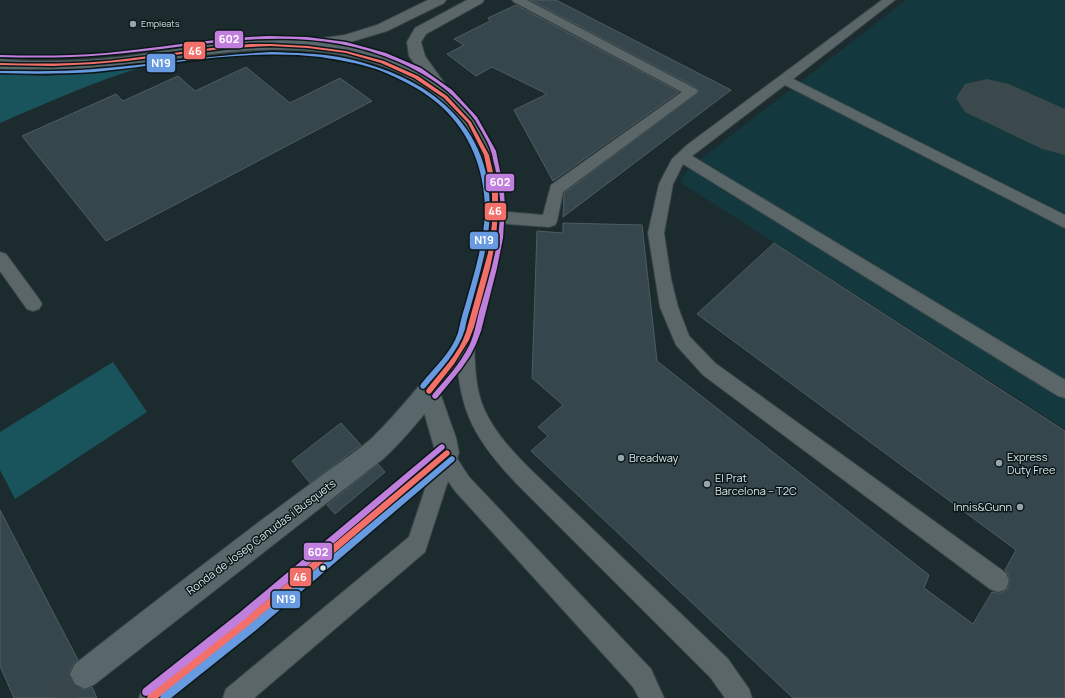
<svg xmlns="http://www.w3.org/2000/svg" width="1065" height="698" font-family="Manrope,sans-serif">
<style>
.built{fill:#13383e}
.green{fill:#19535c}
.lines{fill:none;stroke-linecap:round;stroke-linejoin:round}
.taxiway{fill:#3c494c;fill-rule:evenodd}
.building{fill:#36464d;stroke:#515c60}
.primary-tunnel{stroke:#38474a;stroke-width:26;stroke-dasharray:26 13;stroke-linecap:butt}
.service-casing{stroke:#394648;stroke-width:2}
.minor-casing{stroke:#394648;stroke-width:2}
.primary-casing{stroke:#394648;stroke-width:2}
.service{fill:#5a6668;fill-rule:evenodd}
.minor{fill:#5a6668;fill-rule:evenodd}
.primary{fill:#57676a;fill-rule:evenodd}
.bus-1-casing{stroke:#0b1719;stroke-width:3}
.bus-2-casing{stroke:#0b1719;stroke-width:3}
.bus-3-casing{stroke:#0b1719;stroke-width:3}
.bus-1{fill:#f3706a;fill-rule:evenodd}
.bus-2{fill:#679ae0;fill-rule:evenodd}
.bus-3{fill:#c07fdc;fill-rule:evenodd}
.poi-dot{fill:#96a6a8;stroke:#0b1719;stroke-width:1.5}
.bus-dot{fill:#d7e8ea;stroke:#0b1719;stroke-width:1.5}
.labels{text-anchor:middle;stroke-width:3;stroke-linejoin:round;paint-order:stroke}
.far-poi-label{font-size:9px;fill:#d7e8ea;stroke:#0b1719;text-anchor:start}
.poi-label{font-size:11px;fill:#d7e8ea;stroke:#0b1719;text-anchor:start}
.street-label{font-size:11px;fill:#d7e8ea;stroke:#0b1719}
.line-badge{stroke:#0b1719;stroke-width:1.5}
.badge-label{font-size:11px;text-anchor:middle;font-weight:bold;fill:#fff}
</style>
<rect width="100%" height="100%" fill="#1c2b2e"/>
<!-- built -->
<polygon class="built" points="906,0 1065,0 1065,429 680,182 688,169"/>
<!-- green -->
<g class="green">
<path d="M149 65C97 80 49 102 0 123V74L45 76 92 73Z"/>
<polygon points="113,362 147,412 15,499 0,470 0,432"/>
</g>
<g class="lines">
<!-- taxiway -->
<polygon class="taxiway" points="987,79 1009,84 1065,109 1065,155 1042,149 965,112 956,98 965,84"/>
</g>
<!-- building -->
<g class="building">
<polygon points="530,0 556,0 731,90 563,217 564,193 699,92 697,88"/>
<polygon points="516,5 679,92 553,181 514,110 547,94 492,67 476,76 447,54 464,45 454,39 490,21 488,18"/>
<polygon points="246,67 290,103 340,78 372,101 106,241 22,136 116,94 123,101 178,76 195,91"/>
<polygon points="563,223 642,225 657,361 929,575 924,588 973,624 992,592 999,593 1007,590 1010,580 1007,572 1005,570 1016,550 697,314 774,243 1065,431 1065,698 793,698 531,451 548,436 538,427 563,405 532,378 537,231 563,233"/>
<polygon points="341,423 361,445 310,483 292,461"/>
<polygon points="378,464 385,472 335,514 327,505"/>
<polygon points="0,510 78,660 74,663 69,673 74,685 84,690 92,687 97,698 14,698 0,666"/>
</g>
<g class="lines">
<!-- primary-tunnel -->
<polyline class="primary-tunnel" points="55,698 85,674"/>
<!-- service casing -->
<g class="service-casing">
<g id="service">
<polygon points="512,0 527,0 696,89 698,92 563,192 557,221 555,225 549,227 495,223 490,221 487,217 490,213 495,211 543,215 551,185 682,92 514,2"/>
<polygon points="882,0 895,0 793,79 1065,215 1065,228 785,85 692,156 1065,380 1065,398 1058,396 683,164 673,184 664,233 671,279 678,307 689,336 715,363 1006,573 1009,581 1006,589 998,592 990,589 703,375 676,345 660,307 648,233 659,184 672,159 687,145"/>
<polygon points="0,252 6,254 39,299 42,304 39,309 33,311 27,309 0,271"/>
<path d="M465 334 471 337 474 342C475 365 475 390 485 411 496 434 513 452 530 469L728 659 749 689 752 698H725L710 677 516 483C471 435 458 408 456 342L459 337Z"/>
<polygon points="447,444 454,446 458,460 469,477 651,669 664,698 639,698 633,687 455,491 448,481 425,552 254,698 223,698 226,689 409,537 427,483 255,630 171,698 139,698 142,689 239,614 440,446"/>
</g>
</g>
<!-- minor casing -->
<g class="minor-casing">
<g id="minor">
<polygon points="428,0 446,0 444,3 387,31 347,43 301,49 296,48 294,45 296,42 301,41 345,35 377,25"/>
<polygon points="467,0 484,0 482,3 426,34 421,42 425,56 450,91 448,94 442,96 436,94 409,56 407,42 415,28"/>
<polygon points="429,381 437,384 456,438 459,453 456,461 447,464 438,461 418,391 421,384"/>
</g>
</g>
<!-- primary casing -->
<g class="primary-casing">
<path id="primary" d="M279 39C362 42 466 67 497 157 509 193 504 234 496 271 492 286 487 302 483 317 482 324 481 331 478 338 469 360 454 377 439 396 421 418 404 440 383 459L95 684 85 689 75 684 70 674 75 664C137 615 200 567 263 519 286 502 309 485 332 468 345 459 358 450 371 439 390 421 407 400 424 380 434 368 446 356 454 342 460 331 462 319 465 307 478 263 491 216 482 170 470 112 418 74 363 60 280 38 204 56 122 66 81 71 41 72 0 69V59C41 63 81 61 121 57 174 50 225 40 279 39Z"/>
</g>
<!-- service -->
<use href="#service" class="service"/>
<!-- minor -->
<use href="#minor" class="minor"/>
<!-- primary -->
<use href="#primary" class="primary"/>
<!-- bus-1 casing -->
<g class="bus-1-casing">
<g id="bus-1">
<path d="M250 44H271L308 46 346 51 384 61 418 76 447 96 471 122 489 155 498 194V209L496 239 490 268 474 327 469 340 454 364 431 393 429 394 427 393 426 391 427 389C441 371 459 354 466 332L488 253 492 224V194L484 155 468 123 444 98 414 78 381 63 346 53 308 48 271 46 229 48 127 61 93 64 53 66 0 65V63C36 64 72 64 107 61 155 56 202 48 250 44Z"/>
<polygon points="447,450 449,451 450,453 449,455 250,625 158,698 147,698 148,695 244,619 445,451"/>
</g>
</g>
<!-- bus-2 casing -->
<g class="bus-2-casing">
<g id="bus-2">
<path d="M272 52C295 53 317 53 339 57 420 73 490 118 490 208 490 242 479 276 470 309 468 315 466 322 465 329 458 352 440 370 425 388L423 389 421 388 420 386 421 384C434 368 451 353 458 333 460 324 462 315 465 306 474 274 485 240 485 207 484 169 470 133 442 107 430 96 416 87 401 80 393 76 385 72 376 69 358 63 339 60 321 57 245 48 170 65 94 72 63 74 31 74 0 73V71C31 71 63 72 94 69 154 64 213 55 272 52Z"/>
<polygon points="452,456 454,457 455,459 454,461 255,631 171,698 160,698 161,695 249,625 450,457"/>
</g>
</g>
<!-- bus-3 casing -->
<g class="bus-3-casing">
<g id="bus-3">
<path d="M269 36 307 37 346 42 386 53 421 68 452 90 477 117 496 151 504 191 505 207 503 238 497 268 481 331 476 344 470 356 461 369 437 398 435 399 433 398 432 396 433 394C446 379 460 364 469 346 474 336 476 324 479 312 490 275 502 238 500 199 499 188 497 178 495 167 493 162 493 156 491 151 489 143 479 127 475 120 470 113 464 107 459 102 442 84 421 72 399 62 303 19 204 47 104 55 69 58 35 58 0 57V55C35 56 71 56 106 53 161 48 214 38 269 36Z"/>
<polygon points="442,444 444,445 445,447 444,449 245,619 149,695 146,696 143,695 142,692 143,689 239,613 440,445"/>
</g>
</g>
<!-- bus-1 -->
<use href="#bus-1" class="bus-1"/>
<!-- bus-2 -->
<use href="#bus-2" class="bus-2"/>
<!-- bus-3 -->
<use href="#bus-3" class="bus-3"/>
</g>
<!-- markers -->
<g class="poi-dot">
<circle cx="133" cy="24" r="4"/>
<circle cx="621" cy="458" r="4"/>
<circle cx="999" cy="463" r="4"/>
<circle cx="707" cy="484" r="4"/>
<circle cx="1020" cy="507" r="4"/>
</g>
<circle class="bus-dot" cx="323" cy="568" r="3.5"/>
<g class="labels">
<!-- far-poi labels -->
<g class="far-poi-label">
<text x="141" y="27">Empleats</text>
</g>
<!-- poi labels -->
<g class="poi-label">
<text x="1007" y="461">Express<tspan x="1007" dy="13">Duty Free</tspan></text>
<text x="629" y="462">Breadway</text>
<text x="715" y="482">El Prat<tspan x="715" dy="13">Barcelona – T2C</tspan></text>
<text x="1012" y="511" text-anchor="end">Innis&amp;Gunn</text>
</g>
<!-- street labels -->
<g class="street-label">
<text transform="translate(261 537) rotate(-37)" y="4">Ronda de Josep Canudas i Busquets</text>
</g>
</g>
<g class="line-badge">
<rect x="214" y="30" width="30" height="19" rx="4" fill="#c07fdc"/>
<rect x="183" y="41" width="23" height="19" rx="4" fill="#f3706a"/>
<rect x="146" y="53" width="30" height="20" rx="4" fill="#679ae0"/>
<rect x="485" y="173" width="30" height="19" rx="4" fill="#c07fdc"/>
<rect x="484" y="202" width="23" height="19" rx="4" fill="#f3706a"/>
<rect x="469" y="231" width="30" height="19" rx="4" fill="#679ae0"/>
<rect x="303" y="542" width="30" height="19" rx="4" fill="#c07fdc"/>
<rect x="289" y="567" width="23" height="20" rx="4" fill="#f3706a"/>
<rect x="271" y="590" width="30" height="19" rx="4" fill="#679ae0"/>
</g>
<g class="badge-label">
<text x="229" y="43">602</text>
<text x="195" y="55">46</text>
<text x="161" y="67">N19</text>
<text x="500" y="186">602</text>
<text x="495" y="215">46</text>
<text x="484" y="244">N19</text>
<text x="318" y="556">602</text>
<text x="300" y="581">46</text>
<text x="286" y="603">N19</text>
</g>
</svg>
